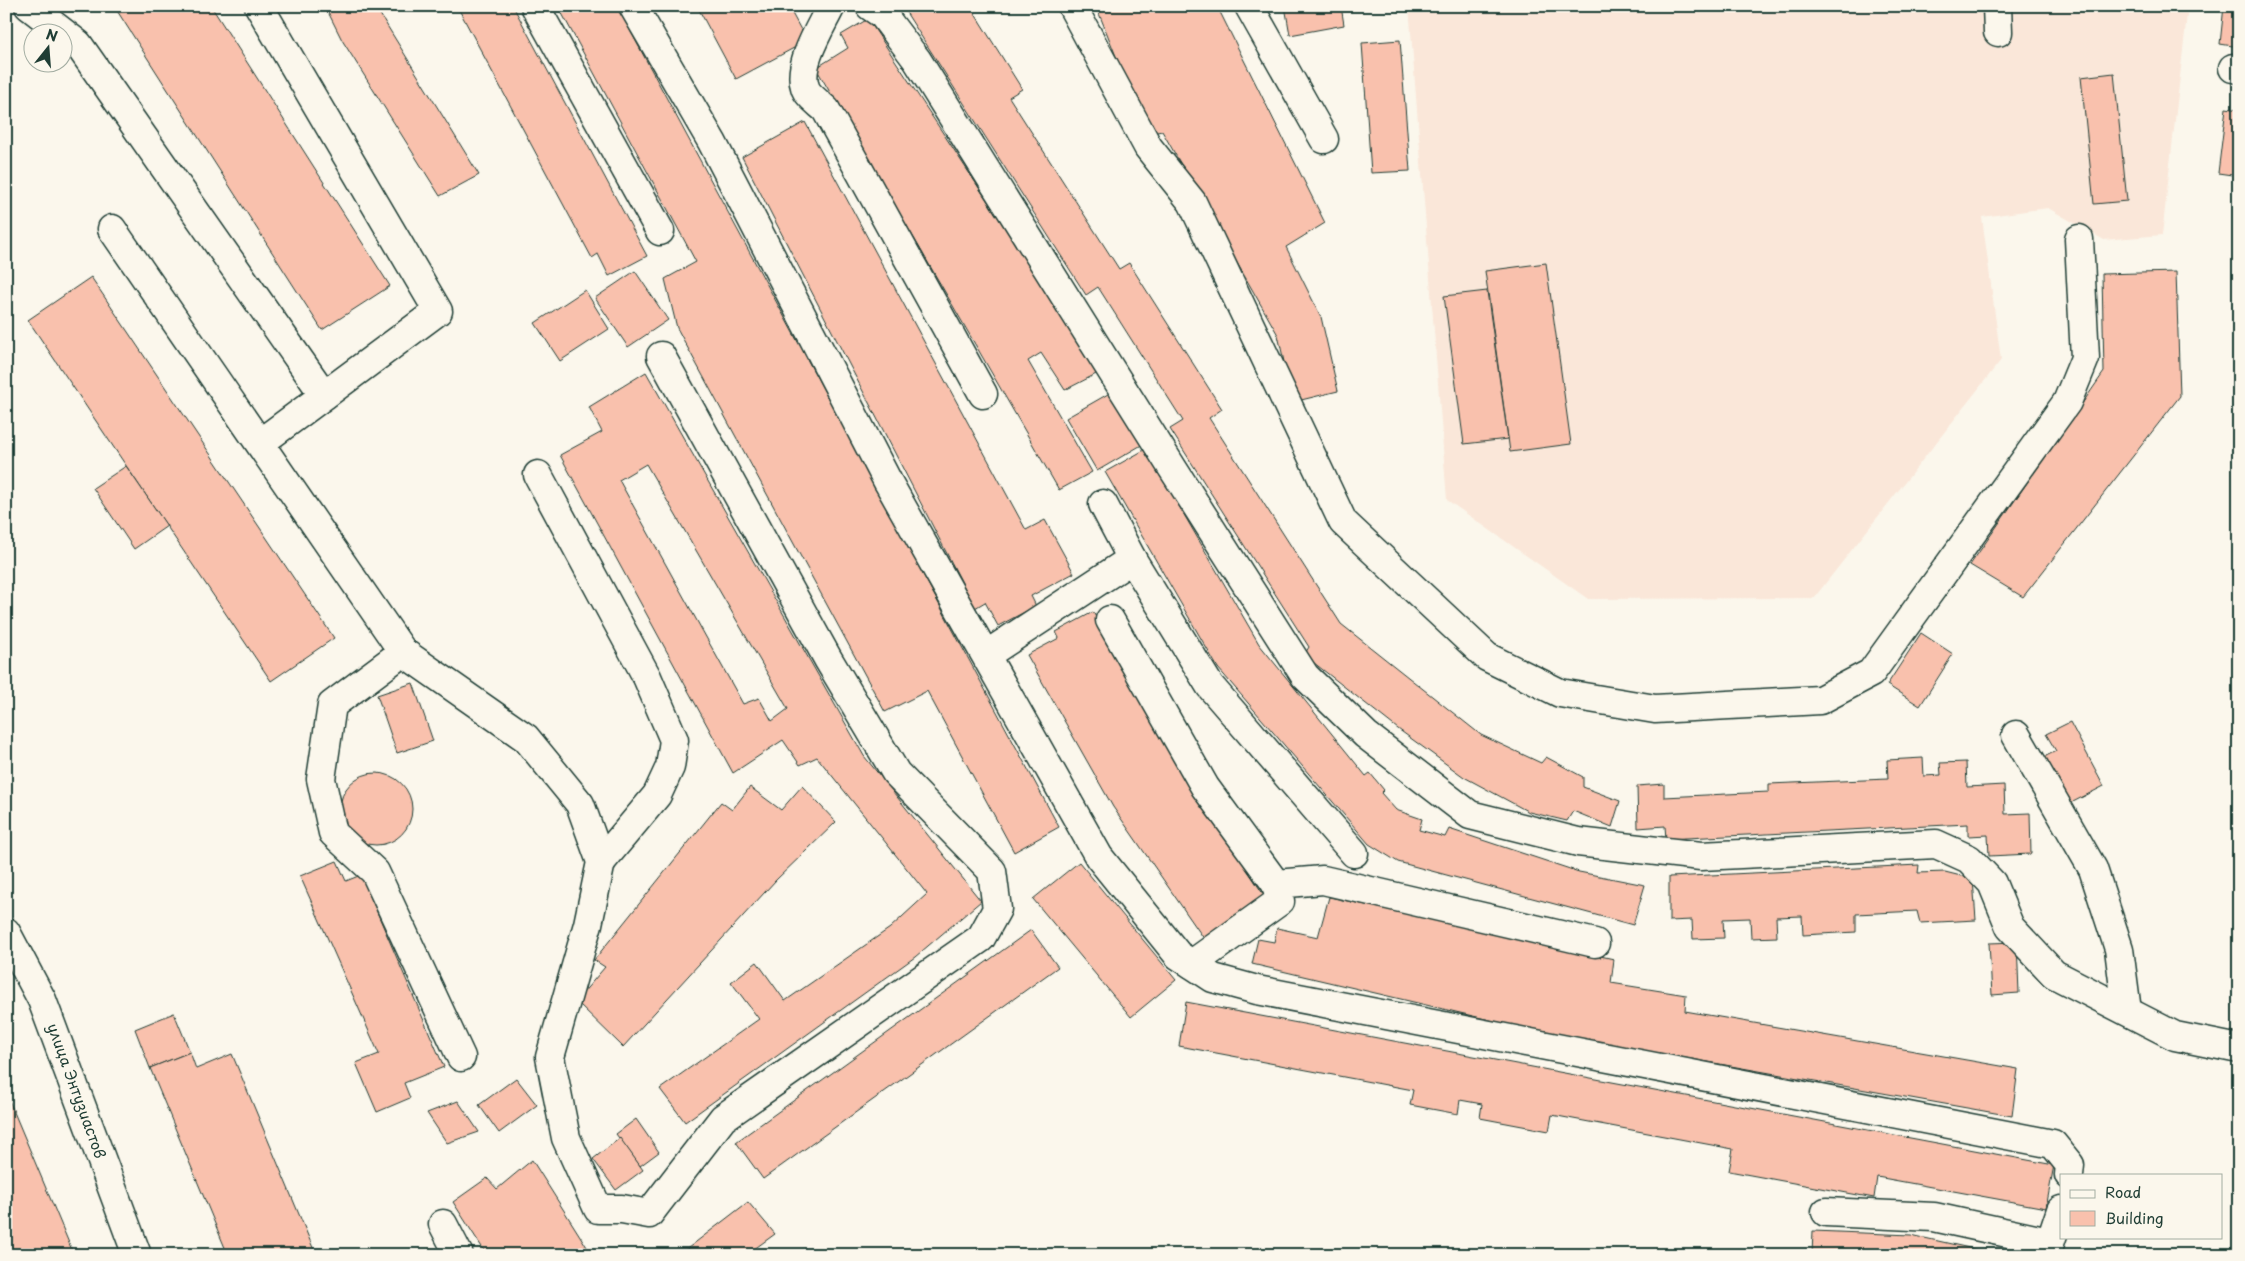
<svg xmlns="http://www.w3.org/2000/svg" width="2245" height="1261" font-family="'Playpen Sans',sans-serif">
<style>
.built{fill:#fae7d9}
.building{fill:#f9c1ad;stroke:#1f3d34;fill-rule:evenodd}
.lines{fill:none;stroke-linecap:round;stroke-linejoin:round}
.minor-casing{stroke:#1f3d34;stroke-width:31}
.minor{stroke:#fbf7ec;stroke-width:28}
.labels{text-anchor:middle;stroke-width:5;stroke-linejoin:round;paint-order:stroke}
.street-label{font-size:15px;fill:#1f3d34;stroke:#fbf7ec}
</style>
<rect width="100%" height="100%" fill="#fbf7ec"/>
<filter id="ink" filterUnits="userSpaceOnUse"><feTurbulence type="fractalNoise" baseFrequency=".02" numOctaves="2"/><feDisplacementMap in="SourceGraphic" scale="10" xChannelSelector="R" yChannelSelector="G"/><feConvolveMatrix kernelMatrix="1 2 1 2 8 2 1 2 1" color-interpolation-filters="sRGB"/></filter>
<g filter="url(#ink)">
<!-- built -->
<polygon class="built" points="1409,6 2188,6 2162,235 2104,240 2048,208 1982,217 2001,360 1814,598 1588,599 1447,500"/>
<!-- building -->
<g class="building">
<polygon points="114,6 211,6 390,286 322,330"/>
<polygon points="325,6 375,6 479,175 440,196 342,40"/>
<polygon points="457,6 513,6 647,256 609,276 598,254 592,258"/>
<polygon points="558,6 617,6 1059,827 1014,852 927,691 885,712 677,328 665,279 696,262"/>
<polygon points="697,6 788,6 807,41 736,79"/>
<polygon points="902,6 970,6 1022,89 1009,97 1119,269 1129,263 1222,409 1209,418 1341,624 1481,735 1541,763 1546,757 1583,777 1583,787 1620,801 1612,827 1573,811 1567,821 1529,812 1464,777 1398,729 1304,655 1309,647 1170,429 1183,421 1098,287 1086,295"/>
<polygon points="1096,6 1217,6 1325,223 1286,247 1321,317 1338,391 1293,402 1278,335 1162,131 1147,134"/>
<polygon points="1285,6 1341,6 1344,25 1290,35"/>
<polygon points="2224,6 2239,6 2239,47 2220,44"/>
<polygon points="868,19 1100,372 1065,390 1041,353 1028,361 1092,472 1059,490 816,68 848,48 841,35"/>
<polygon points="1400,40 1410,171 1371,173 1362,43"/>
<polygon points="2114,73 2127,201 2094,204 2081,77"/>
<polygon points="2226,108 2239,110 2239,176 2218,173"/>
<polygon points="805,122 1026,530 1045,520 1074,573 1031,596 1036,606 998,626 985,602 975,608 742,157"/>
<polygon points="1546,263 1571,444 1510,452 1485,271"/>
<polygon points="635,271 668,320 628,347 595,298"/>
<polygon points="2176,272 2180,396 2023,597 1970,565 2104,372 2102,274"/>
<polygon points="91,277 334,638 271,681 28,320"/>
<polygon points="585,290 609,329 560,361 535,323"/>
<polygon points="1487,291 1508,439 1464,444 1444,296"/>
<path d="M646 372 864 756 981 901 915 957 685 1122 660 1089 759 1019 731 982 757 962 785 1001 890 928 927 894 817 757 800 765 783 740 733 773 560 455 602 432 589 407ZM646 464 788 709 772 721 759 698 743 704 619 480Z"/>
<polygon points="1115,390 1145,443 1097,471 1066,418"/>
<polygon points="1146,449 1259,644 1366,776 1370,773 1384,790 1381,793 1396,810 1422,819 1419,830 1445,837 1449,829 1579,872 1645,885 1633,925 1398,862 1369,844 1218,668 1105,472"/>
<polygon points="126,466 167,526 134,549 93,488"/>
<polygon points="1093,612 1185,774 1267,900 1207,943 1113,807 1027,655 1059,638 1056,632"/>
<polygon points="1921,633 1953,654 1920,706 1887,685"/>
<polygon points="413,683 433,741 397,753 377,695"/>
<polygon points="2070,722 2104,786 2069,804 2044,757 2056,751 2046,734"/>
<polygon points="1923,758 1924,776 1941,775 1940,763 1966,762 1967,787 2004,785 2005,814 2030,813 2031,854 1989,856 1988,835 1968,836 1968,824 1666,839 1665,826 1638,828 1637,786 1664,784 1664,797 1769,792 1769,784 1888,779 1887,760"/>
<circle cx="376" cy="809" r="36"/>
<polygon points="802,786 836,822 776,880 623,1047 576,1001 605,967 594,960 721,802 732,810 750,787 781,810"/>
<polygon points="337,861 346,881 361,875 444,1067 404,1083 410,1098 377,1112 356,1063 379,1054 300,876"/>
<polygon points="1079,862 1176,980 1131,1017 1033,899"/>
<polygon points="1919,865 1918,873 1945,872 1973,879 1976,920 1920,923 1917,911 1856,914 1856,932 1803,935 1802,916 1776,917 1777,937 1751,938 1750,918 1723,919 1724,938 1693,939 1692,920 1669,921 1669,877"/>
<polygon points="1329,897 1614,959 1611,983 1686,995 1685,1011 2018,1069 2012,1116 1545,1033 1252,964 1258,939 1274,942 1277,928 1318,937"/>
<polygon points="1031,930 1058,967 763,1179 736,1142"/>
<polygon points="2017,942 2019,993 1992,995 1989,943"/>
<polygon points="1186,1002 2054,1165 2046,1208 1877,1177 1874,1198 1729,1171 1733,1149 1552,1115 1549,1131 1480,1118 1482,1104 1460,1100 1458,1114 1410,1105 1413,1090 1179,1046"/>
<polygon points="174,1013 190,1052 150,1068 135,1029"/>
<polygon points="190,1052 196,1069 232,1054 316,1255 228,1255 150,1068"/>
<polygon points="516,1078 537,1105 499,1133 479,1105"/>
<polygon points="6,1093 74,1255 6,1255"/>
<polygon points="458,1101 479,1132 447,1143 427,1113"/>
<polygon points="636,1119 659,1152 640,1166 616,1134"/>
<polygon points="620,1138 643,1170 616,1190 593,1159"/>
<polygon points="532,1160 592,1255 487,1255 453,1202 487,1178 497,1189"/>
<polygon points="748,1202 775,1234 746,1255 679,1255"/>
<polygon points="1813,1231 1911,1235 2001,1255 1812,1255"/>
</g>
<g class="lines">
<!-- minor casing -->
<g class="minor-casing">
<g id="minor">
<polyline points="29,6 78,44 324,395"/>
<polyline points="259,6 438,311 260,443"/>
<polyline points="535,6 660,231"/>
<polyline points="633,6 712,142 888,482 1099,857 1178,955 1213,978 1257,990 2053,1144 2070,1165 2069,1175"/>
<path d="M831 6C821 27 797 64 805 87 807 95 820 104 826 110L983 394"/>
<polyline points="870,6 883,15 917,60 1173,469 1305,676 1366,735 1470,815 1578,842 1701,856 1936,844 1969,859 1992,883 2010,927 2054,974 2175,1036 2239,1049"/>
<polyline points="1072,6 1148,147 1192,202 1343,522 1487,657 1560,693 1655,709 1820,700 1871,673 2067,402 2085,358 2079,239"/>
<polyline points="1249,6 1324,139"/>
<polyline points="1997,6 1998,32"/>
<polyline points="2233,68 2239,69"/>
<polyline points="112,229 403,652 526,738 580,804 601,862 588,924 550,1057 566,1138 598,1209 622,1209 649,1214 723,1118 981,938 997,909 992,871 896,773 828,659 661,356"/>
<polyline points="538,475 647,677 674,740 670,767 657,795 601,862"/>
<polyline points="1103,504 1132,559 1210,686 1354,853"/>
<polyline points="1110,620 1205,787 1276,884 1280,901 1192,964"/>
<polyline points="403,652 332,705 321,779 333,833 375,872 461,1057"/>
<polyline points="986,655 1132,559"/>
<polyline points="2016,735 2093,869 2119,949 2127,1011"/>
<polyline points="1276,884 1323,880 1595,943"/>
<polyline points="6,932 42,1000 137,1255"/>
<polyline points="1826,1212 1934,1217 2049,1242"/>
<polyline points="443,1224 459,1255"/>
<polyline points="2046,1255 2061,1210"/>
</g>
</g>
<!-- minor -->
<use href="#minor" class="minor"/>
</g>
</g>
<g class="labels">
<!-- street labels -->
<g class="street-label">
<text transform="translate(76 1091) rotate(70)" y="5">улица Энтузиастов</text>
</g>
</g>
<!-- margin -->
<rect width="2245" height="1261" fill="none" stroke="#fbf7ec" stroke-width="25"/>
<rect x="12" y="12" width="2220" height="1236" fill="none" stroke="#1f3d34" stroke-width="2" filter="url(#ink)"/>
<!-- legend -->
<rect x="2060" y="1174" width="162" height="65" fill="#fbf7ec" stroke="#a3ada2"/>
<rect x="2070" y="1190" width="25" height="8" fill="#fbf7ec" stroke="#a3ada2"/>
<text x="2105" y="1198" font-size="15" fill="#1f3d34">Road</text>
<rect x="2070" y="1211" width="25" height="15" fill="#f9c1ad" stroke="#a3ada2"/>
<text x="2105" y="1224" font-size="15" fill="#1f3d34">Building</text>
<!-- north arrow -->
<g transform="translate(48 48) rotate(17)"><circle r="24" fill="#fbf7ec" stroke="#a3ada2"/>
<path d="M0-4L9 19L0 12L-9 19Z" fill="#1f3d34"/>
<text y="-8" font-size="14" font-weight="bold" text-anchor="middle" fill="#1f3d34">N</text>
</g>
</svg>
